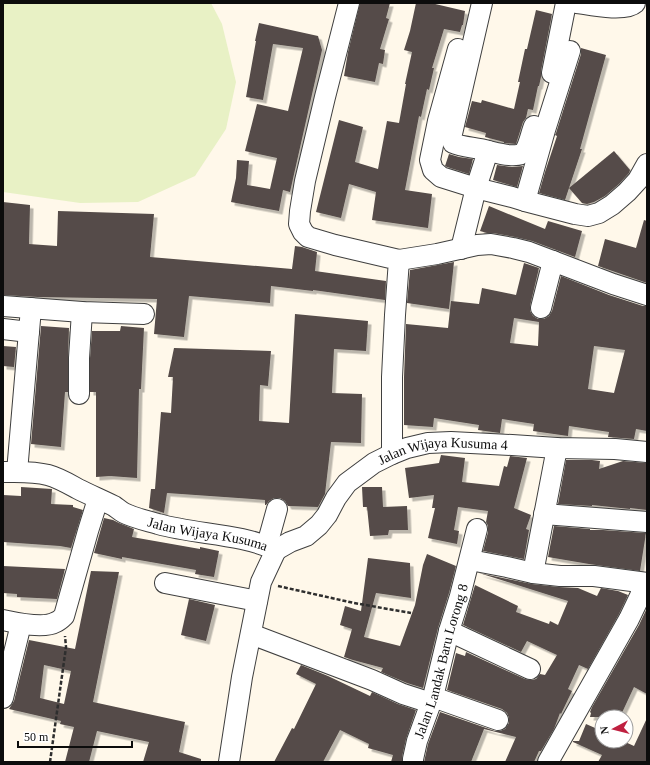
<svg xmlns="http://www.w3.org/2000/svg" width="650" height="765" font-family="Georgia,serif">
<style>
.pitch{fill:#e8f1c5}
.building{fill:#544b48;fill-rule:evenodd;filter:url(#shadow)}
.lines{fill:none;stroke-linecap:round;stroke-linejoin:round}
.minor-casing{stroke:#3f3f3f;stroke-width:22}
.path{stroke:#2e2e2e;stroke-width:2.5;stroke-dasharray:4 2;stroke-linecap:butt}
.minor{stroke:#fff;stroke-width:20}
.labels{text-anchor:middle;stroke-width:4;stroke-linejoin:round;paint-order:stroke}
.street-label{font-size:14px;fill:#0c0c0c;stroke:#fff}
</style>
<defs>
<filter id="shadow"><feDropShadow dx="3.5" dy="3.5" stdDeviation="0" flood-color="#0004"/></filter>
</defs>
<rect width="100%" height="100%" fill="#fff8ea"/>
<!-- pitch -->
<polygon class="pitch" points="3,3 211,3 222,24 236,82 226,129 195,176 138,202 80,203 3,192"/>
<!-- building -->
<g class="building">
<polygon points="360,3 390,3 386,18 389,19 380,49 385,50 383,64 379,63 375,82 344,76 348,52"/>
<polygon points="416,3 431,3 465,11 463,25 462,25 460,32 444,29 432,68 434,68 429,90 427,89 421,117 419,116 405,190 432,194 428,228 372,220 376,192 349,184 341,218 316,212 339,120 363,127 355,162 378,169 387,121 399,123 406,84 405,84 412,52 404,50 410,31"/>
<polygon points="536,10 552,14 541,71 541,77 539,86 538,86 533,110 528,109 526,118 523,122 516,144 504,143 504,142 485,137 486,133 465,127 472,101 481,103 482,100 514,109 520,82 518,82 525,49 527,49"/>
<polygon points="259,23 318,36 322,50 290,192 283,190 279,211 231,202 236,178 237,160 249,161 247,185 270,189 277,158 245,151 257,104 288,111 303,48 273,44 263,100 246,97 256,41 255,41"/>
<polygon points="581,48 606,55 580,149 582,149 565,200 539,193 545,172 557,136 555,135 556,133 581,54"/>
<polygon points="614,151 630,170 629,173 619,184 605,196 594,202 587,204 582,203 569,188"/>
<polygon points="449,154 459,157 473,159 469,174 447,167 445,166"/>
<polygon points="497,165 512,167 523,166 517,187 493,180"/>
<polygon points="3,202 30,205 29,244 57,246 58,211 154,214 150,257 292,269 295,246 302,247 317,252 315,271 386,281 385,300 313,290 313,291 271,286 270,303 189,296 184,337 154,334 157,299 38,297 3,295"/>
<polygon points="489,206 545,229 548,221 582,231 575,257 532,241 515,237 493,233 487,233 480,231"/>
<polygon points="644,220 647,221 647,283 598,266 605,239 636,248"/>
<polygon points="454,262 449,309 407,303 410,270"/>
<path d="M524 263 539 268 530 306V311L533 316 538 319H544L549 316 552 311 561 276 609 295 643 306H647V431L636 429 634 439 608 437 609 432 569 426 568 436 533 431 534 424 502 419 500 433 478 430 479 425 434 418 433 427 404 425V377L406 324 448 328 451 301 479 304 482 288 516 295ZM514 318 539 322 538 346 510 343ZM594 346 625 350 614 393 588 389Z"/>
<polygon points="295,314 368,321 366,351 334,349 332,393 362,394 361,443 331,442 325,494 318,507 288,506 285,501 280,498 274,498 269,501 266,505 265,505 265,500 167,493 164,513 149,508 151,489 155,489 161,412 171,413 173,377 168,377 174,348 271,351 268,386 260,385 259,421 289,423"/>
<polygon points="41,326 69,328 68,357 68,392 65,392 61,447 31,444"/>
<polygon points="121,326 144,328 141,389 139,389 137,478 110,476 96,477 96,392 90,392 90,358 92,331 120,331"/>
<polygon points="3,346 16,347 14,367 3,366"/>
<polygon points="441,455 465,458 462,482 499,486 504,466 507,467 510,456 527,458 514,508 531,515 526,529 529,530 524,559 483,551 488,532 488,526 486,522 488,511 458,507 454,530 459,531 457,544 428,538 435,508 432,508 434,495 409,498 405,468 439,463"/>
<polygon points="566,460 592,460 600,461 599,469 623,461 647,463 647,510 630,508 630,509 592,505 592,506 558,504"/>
<polygon points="21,487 52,489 51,504 73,505 73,507 83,510 71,548 60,546 3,542 3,495 21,496"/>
<polygon points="362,487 382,487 383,507 407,506 408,530 389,530 388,535 370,536 367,507 363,507"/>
<polygon points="104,518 113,520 119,523 134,529 132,537 200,549 200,547 219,551 214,577 195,574 196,570 122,557 122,559 94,553"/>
<polygon points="554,526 590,529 590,530 603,530 646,533 640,571 589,564 548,557"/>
<polygon points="427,554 456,566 449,593 438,628 423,688 407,683 381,672 383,668 353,660 344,657 352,629 340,625 345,606 361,611 368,558 410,563 411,598 376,593 364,637 400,646 415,605 423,565"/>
<polygon points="3,566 65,569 57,599 17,597 17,594 3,593"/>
<path d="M91 571 119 572 93 702 185 722 179 752 201 759V762H143L149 742 97 731 89 762H65L74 727 60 724 61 721 9 709 14 701 29 640 75 649ZM44 665 71 671 64 704 40 698Z"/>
<polygon points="479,573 532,584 559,587 578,588 597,596 601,588 618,591 628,595 619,614 588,669 579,665 568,689 572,691 561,714 560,713 554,729 541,751 539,751 534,762 505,762 516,737 484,729 471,762 424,762 428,744 440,712 495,731 500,731 505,729 509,723 509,718 507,713 502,709 447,690 456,653 465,656 466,652 525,679 531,680 536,679 540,674 545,675 557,655 527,641 521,652 463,625 475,585 518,606 516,612 549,624 550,621 558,625 568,601"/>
<polygon points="189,599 215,605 206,641 181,635"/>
<polygon points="647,608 647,694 634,687 620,717 590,717 591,713 590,712 592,707 639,625"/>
<polygon points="301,665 328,676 370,696 372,692 398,704 416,710 406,739 402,757 402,762 391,762 393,755 368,748 369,744 340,730 323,762 274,762 292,728 294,729 316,684 296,674"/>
<polygon points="647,718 647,762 598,762 602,755 573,742 573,741 579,741 586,724 602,731 602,741 623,741 634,746"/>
</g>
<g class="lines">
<!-- minor casing -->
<g class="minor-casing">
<g id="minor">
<polyline points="349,3 325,97 305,181 300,211 299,224 303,232 308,237 335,245 399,260 395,315 392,377 392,454"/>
<path d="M482 3 451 138 453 143C464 148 477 147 488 151L476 188 512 197 525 201 545 130 570 51"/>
<path d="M577 3C591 5 625 12 635 3"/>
<polyline points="458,49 438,121 430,160 433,170 441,177 476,188 461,249"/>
<polyline points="552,73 566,3"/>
<path d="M488 151C497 153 518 159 524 152 529 146 531 133 534 126"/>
<polyline points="525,201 575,214 588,216 599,213 612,205 627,192 638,180 647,164"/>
<polyline points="399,260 437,254 477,245 491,244 513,248 529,252 613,284 647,295"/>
<polyline points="3,306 82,312 144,314"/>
<polyline points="541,308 553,261"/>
<polyline points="3,329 29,332"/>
<polyline points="79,394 79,358 82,312"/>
<path id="s1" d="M3 472C18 472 33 471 48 475 59 478 69 484 78 489 90 495 102 500 114 506 117 508 120 511 124 513 134 518 148 521 158 524 198 535 239 533 276 550"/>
<polyline points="17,472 31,308"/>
<polyline points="544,514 647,522"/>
<polyline points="267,545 277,509"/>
<path id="s2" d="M276 550 290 542 306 536 319 525 327 515 336 498 347 483 374 463 392 454 407 448 428 443 451 442 512 445 557 448 615 449 647 452"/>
<polyline points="470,560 507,567 533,573 560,576 594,576 647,583"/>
<polyline points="533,573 557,448"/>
<polyline points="165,583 257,601"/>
<path d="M3 620C17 623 44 629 56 622 59 621 62 618 64 616L88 531 98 499"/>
<polyline points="449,631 530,669"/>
<polyline points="251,634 372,680 403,694 431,703"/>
<polyline points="433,697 498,720"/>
<polyline points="3,698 21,624"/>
<polyline points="229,762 242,677 261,582 276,550"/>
<path id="s3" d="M413 762V759L417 741 433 697 449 631 460 596 477 529"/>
<polyline points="548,762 629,619 640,596 644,583"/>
</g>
</g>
<!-- path -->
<g class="path">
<polyline points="278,586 354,603 411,613"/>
<polyline points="50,762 66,647 65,636"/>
</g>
<!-- minor -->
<use href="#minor" class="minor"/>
</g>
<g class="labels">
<!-- street labels -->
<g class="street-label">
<text dy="5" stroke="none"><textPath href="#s2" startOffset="206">Jalan Wijaya Kusuma 4</textPath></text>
<text dy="5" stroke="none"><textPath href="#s1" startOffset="217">Jalan Wijaya Kusuma</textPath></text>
<text dy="5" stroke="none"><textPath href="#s3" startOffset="105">Jalan Landak Baru Lorong 8</textPath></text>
</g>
</g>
<!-- border -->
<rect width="650" height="765" fill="none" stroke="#0c0c0c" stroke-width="8"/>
<!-- north arrow -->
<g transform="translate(614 729) rotate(263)"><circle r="19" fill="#ffffff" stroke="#9e9e9e"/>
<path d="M0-3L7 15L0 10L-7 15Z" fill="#bf2040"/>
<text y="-6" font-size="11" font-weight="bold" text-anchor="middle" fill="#0c0c0c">N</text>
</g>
<!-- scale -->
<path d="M18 741v6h114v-6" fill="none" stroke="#0c0c0c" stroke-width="2"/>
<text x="24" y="741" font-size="12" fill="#0c0c0c" stroke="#ffffff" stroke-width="3" paint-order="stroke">50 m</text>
</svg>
